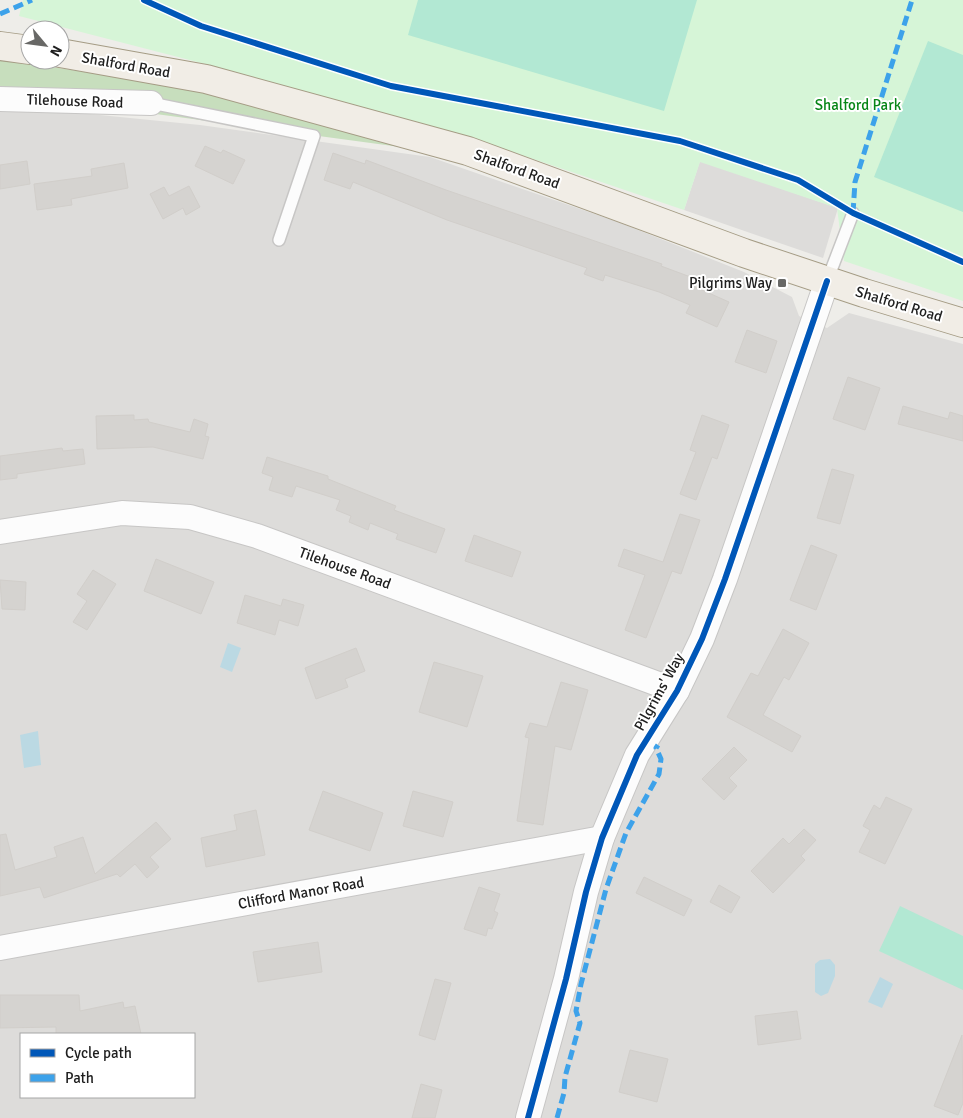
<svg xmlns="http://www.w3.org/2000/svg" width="963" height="1118" font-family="Signika,sans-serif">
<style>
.residential{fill:#dddcda;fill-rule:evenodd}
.forest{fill:#c7debd}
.park{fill:#d6f5d7}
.pitch{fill:#b2e8d3}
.water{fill:#bbd9e3}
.building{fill:#d5d3d0;stroke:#d1ceca}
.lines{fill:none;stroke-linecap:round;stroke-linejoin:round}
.lane-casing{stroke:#c7c6c5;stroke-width:14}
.street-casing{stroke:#c7c6c5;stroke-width:26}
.primary-casing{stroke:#a59c85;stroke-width:30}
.lane{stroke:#fcfcfc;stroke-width:11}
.street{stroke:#fcfcfc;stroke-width:24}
.primary{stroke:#f1ede6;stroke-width:28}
.quiet{stroke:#3da2ea;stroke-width:5;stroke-dasharray:10 5;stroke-linecap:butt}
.cycleway-casing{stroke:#fff;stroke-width:9}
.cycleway{stroke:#0057b8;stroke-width:6}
.poi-dot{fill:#686866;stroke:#fff;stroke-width:2}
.labels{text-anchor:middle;stroke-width:4;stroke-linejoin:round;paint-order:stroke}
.street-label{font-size:15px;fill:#202020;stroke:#fff}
.park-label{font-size:15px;fill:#078517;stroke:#fff}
.poi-label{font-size:15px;fill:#202020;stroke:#fff;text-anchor:end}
</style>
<rect width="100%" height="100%" fill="#eeede9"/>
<!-- residential -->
<g class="residential">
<path d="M0 105 200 125 430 157 618 222 744 272 792 297 799 316 827 328 849 313 963 344V1118H0ZM21 1034H194V1097H21Z"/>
<polygon points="700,161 838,208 823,258 684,210"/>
</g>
<!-- forest -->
<polygon class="forest" points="0,59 202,90 430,151 0,93"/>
<!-- park -->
<polygon class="park" points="23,0 963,0 963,301 844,261 837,208 700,162 684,210 474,139 209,65 19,16"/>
<!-- pitch -->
<g class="pitch">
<polygon points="418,0 697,0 664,111 408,35"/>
<polygon points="928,41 963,55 963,212 874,177"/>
<polygon points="900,906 963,936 963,990 879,951"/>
</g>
<!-- water -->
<g class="water">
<polygon points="228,643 241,648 232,672 220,667"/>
<polygon points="38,731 41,765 24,768 20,735"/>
<polygon points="830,959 835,965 835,976 828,993 821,996 815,992 815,964 820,960"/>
<polygon points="880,977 893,984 882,1008 868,1002"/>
</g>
<!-- building -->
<g class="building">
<polygon points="205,146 221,153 223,150 245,160 233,184 195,166"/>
<polygon points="333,153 365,164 366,160 446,190 662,264 661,266 696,279 693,286 729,302 717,327 686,313 690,305 659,292 605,275 603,281 584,274 587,268 447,220 353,182 350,189 324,180"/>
<polygon points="27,161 30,184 0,189 0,165"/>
<polygon points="124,163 128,188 71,199 72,205 37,210 34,184 92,176 91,169"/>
<polygon points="189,186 200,207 186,215 183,208 163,219 150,194 164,187 169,196"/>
<polygon points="747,330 777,341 766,373 735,362"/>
<polygon points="848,377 880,388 865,430 833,419"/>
<polygon points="903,406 948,419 950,412 963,416 963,441 898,424"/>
<polygon points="134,415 134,420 148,419 149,422 190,432 194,419 208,424 205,436 209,437 203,459 153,447 97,449 96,416"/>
<polygon points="702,415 729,425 717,459 712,457 696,500 680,494 696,452 690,450"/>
<polygon points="62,448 63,451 83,449 85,464 17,474 17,478 0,480 0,456"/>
<polygon points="267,457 328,476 328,479 396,506 394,510 445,529 436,553 396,539 398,534 370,523 368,530 349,522 351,516 336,510 340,500 296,486 292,497 269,490 273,477 262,473"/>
<polygon points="832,469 854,475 840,524 817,518"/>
<polygon points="680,514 700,520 681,574 672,571 646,638 625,630 645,575 618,566 624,549 663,562"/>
<polygon points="474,535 521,552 512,577 465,561"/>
<polygon points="811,545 837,555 816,610 790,600"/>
<polygon points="156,559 214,582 201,614 144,591"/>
<polygon points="93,570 116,584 87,630 73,622 87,601 77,594"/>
<polygon points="0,580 26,582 25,610 2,609"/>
<polygon points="245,595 281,606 283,599 304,605 298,626 279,620 275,635 237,623"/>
<polygon points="783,629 809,643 789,680 784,677 763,715 801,736 792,752 727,717 751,673 758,676"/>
<polygon points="356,648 365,671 345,679 348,687 316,699 305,668"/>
<polygon points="434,662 483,676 467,727 419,712"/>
<polygon points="561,682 588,690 571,750 555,746 543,825 517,821 529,738 525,737 530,723 547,727"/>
<polygon points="734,747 747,760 729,778 737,786 724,800 702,779"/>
<polygon points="323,791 383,813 370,851 309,830"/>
<polygon points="413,791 453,802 443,837 403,826"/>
<polygon points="886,797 912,809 885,864 859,852 870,830 863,826 874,805 880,809"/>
<polygon points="256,810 265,855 206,867 201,838 237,830 234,815"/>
<polygon points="156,822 171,839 150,857 159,867 147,878 135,864 120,877 117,874 44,898 40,887 0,896 0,835 6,834 15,870 57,857 54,847 83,837 95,874"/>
<polygon points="804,829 816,840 801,856 805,860 773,893 751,871 783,838 789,844"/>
<polygon points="644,877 692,900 684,916 636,893"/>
<polygon points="719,885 740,897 731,913 710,902"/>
<polygon points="479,887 500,894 494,911 498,913 492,929 488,928 486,936 464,929"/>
<polygon points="318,942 322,972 258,982 253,952"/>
<polygon points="435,979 451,983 435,1040 419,1035"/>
<polygon points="0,995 79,995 80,1011 123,1002 124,1008 135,1006 141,1034 56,1034 56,1027 0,1028"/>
<polygon points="797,1011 801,1039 758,1045 755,1016"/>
<polygon points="962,1035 963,1103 958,1115 934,1106"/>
<polygon points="630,1050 668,1059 657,1102 619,1092"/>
<polygon points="421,1084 442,1090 435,1118 412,1118"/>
</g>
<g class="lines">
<!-- lane casing -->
<g class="lane-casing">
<g id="lane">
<polyline points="151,103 314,136 279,240"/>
<polyline points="827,281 853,213"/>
</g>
</g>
<!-- street casing -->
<g class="street-casing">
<g id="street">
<polyline points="0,99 151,103"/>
<polyline points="0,532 122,513 190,517 257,536 677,691"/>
<polyline points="0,948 602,838"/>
<polyline points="528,1118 566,979 586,892 602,838 637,755 677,691 702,639 725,579 827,281"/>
</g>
</g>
<!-- primary casing -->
<g class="primary-casing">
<g id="primary">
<polyline points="0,46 30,50"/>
<polyline points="60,53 206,79 468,151 744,253 864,293 963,323"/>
</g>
</g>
<!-- lane -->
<use href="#lane" class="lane"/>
<!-- street -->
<use href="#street" class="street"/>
<!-- primary -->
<use href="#primary" class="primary"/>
<!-- quiet -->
<g class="quiet">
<polyline points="0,14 32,0"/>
<polyline points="853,213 855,182 912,0"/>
<polyline points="557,1118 564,1093 565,1077 580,1023 576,1011 581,984 606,889 626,833 659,774 661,759 656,748 658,745"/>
</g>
<!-- cycleway casing -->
<g class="cycleway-casing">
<g id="cycleway">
<polyline points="144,0 201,26 391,86 680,141 798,180 853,213 963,262"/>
<polyline points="528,1118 566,979 586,892 602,838 637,755 677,691 702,639 725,579 827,281"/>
</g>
</g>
<!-- cycleway -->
<use href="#cycleway" class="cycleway"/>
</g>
<!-- markers -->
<rect class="poi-dot" x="777" y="278" width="10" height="10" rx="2.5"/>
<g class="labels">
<!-- street labels -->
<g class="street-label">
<text transform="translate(126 65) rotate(10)" y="5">Shalford Road</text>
<text transform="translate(75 101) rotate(2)" y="5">Tilehouse Road</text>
<text transform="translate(517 169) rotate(20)" y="5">Shalford Road</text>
<text transform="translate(899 304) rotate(17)" y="5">Shalford Road</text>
<text transform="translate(345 568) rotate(20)" y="5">Tilehouse Road</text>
<text transform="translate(659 692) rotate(-61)" y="5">Pilgrims' Way</text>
<text transform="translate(301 893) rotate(-10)" y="5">Clifford Manor Road</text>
</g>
<!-- park labels -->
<g class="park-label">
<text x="858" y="110">Shalford Park</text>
</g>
<!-- poi labels -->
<g class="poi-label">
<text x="772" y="288">Pilgrims Way</text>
</g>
</g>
<!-- legend -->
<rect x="20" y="1033" width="175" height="65" fill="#ffffff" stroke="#a6a6a6"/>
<rect x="30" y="1049" width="25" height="8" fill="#0057b8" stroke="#a6a6a6"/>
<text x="65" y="1058" font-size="15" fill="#202020">Cycle path</text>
<rect x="30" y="1074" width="25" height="8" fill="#3da2ea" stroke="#a6a6a6"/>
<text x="65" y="1083" font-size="15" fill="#202020">Path</text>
<!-- north arrow -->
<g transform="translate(45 45) rotate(119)"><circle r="24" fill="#ffffff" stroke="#a6a6a6"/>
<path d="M0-4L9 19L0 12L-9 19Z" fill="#686866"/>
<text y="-8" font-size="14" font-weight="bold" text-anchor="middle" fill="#202020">N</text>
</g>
</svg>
